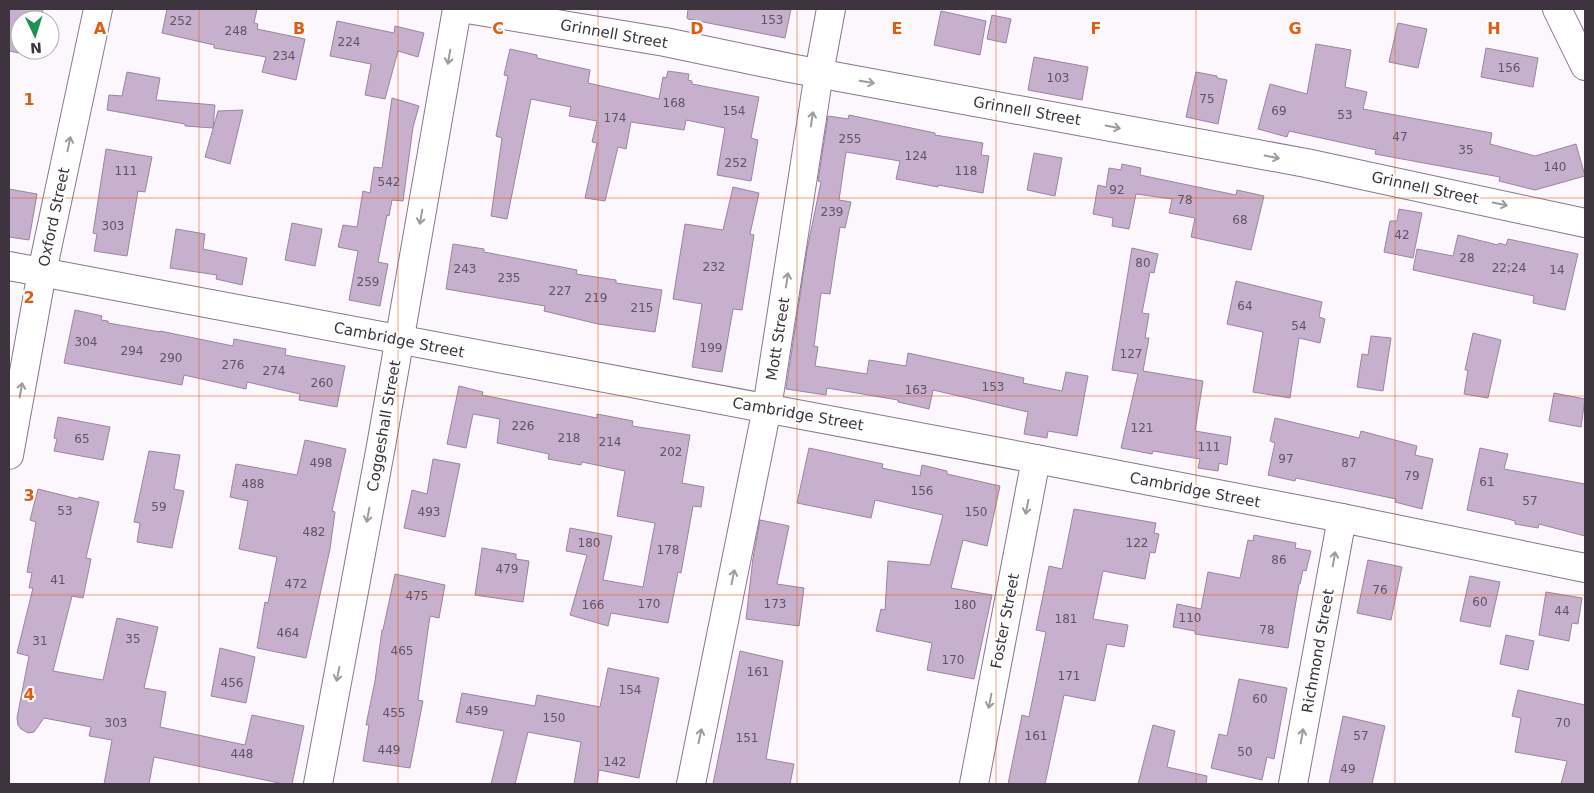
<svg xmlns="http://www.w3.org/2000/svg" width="1594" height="793" font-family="'DejaVu Sans',sans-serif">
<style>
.building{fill:#c7b0cd;stroke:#9a84a0}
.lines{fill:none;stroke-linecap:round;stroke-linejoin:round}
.minor-casing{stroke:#8a7490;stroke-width:30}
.secondary-casing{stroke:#8a7490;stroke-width:30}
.minor{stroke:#fff;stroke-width:28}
.secondary{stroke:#fff;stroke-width:28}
.oneway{stroke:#9e9aa0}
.grid{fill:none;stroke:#e8590c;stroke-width:1;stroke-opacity:0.55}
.labels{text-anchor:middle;stroke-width:4;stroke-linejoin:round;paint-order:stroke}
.number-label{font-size:12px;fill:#605363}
.street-label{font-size:15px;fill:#3d3440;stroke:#fff}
.grid-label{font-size:16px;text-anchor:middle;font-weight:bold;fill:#e8590c;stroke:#fff;stroke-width:4;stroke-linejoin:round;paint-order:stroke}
</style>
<rect width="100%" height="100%" fill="#fcf7fd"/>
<!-- building -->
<g class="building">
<polygon points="9,9 43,9 41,20 20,20 20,50 36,50 35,56 9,51"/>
<polygon points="167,9 257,9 254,23 258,24 257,29 305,39 296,80 262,72 266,57 214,48 214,45 162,33"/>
<polygon points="688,9 791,9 785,38 688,19 687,18"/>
<polygon points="941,11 986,21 980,55 934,45"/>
<polygon points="992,15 1011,19 1006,43 987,39"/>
<polygon points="337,21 394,33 395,26 424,33 418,57 398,51 385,99 365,95 371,64 330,56"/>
<polygon points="1398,23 1427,29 1418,68 1389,62"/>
<polygon points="1316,44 1351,50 1345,87 1367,92 1363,109 1492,133 1490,144 1535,156 1576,144 1585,176 1535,190 1499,181 1500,177 1375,154 1376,150 1289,131 1287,137 1258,129 1270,84 1307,94"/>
<polygon points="1486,48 1538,58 1533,87 1481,77"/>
<polygon points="510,49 537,55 537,58 590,70 588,83 659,99 663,77 666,78 668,71 689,74 688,80 692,81 692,84 759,97 751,138 758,140 751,181 717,175 725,128 686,120 684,130 631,122 626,149 618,147 605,201 585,198 597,143 592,142 597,121 569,116 571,107 531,99 507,219 491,216 502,138 496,136 508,76 504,75"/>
<polygon points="1034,57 1088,67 1082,100 1028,90"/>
<polygon points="127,72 160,78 156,100 215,105 213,128 185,126 185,124 107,110 109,95 122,96"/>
<polygon points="1196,72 1217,76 1217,78 1227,80 1218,124 1186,117"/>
<polygon points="392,98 419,106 413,127 403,201 392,200 389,216 387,215 378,262 388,264 380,306 349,300 358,251 338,247 343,225 357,227 363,191 370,193 374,167 382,168"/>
<polygon points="243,110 230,164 205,157 218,111"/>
<polygon points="849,115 935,133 935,135 983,143 981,155 989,156 983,193 938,185 938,187 896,179 900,161 846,152 839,200 851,202 845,228 840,227 830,294 821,293 814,346 818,347 815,366 867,374 869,360 906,366 908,353 1024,378 1023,383 1062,391 1066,372 1088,376 1077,436 1048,431 1047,438 1024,434 1028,412 933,390 929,409 898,402 898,400 827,388 826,395 786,389 807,250 821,182 818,181 828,116 848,119"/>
<polygon points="106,149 152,157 145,192 138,191 127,256 94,251 97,234 93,233"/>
<polygon points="1034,153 1062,158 1055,196 1027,190"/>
<polygon points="1122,164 1141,168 1140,175 1236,195 1237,190 1264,196 1251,250 1191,237 1195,218 1169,213 1172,199 1136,194 1129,229 1112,226 1113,218 1093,214 1098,185 1106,187 1109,168 1121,170"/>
<polygon points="733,187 759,193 750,234 754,235 742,310 733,309 722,372 692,367 702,304 673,299 685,224 723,230"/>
<polygon points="9,189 37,194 29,240 9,237"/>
<polygon points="1399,209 1422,213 1413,258 1384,252 1390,221 1397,221"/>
<polygon points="292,223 322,229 315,266 285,260"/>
<polygon points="176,229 205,234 203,249 247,258 242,285 216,279 217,275 170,268"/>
<polygon points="1458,235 1498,245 1499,243 1506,245 1508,239 1578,254 1565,310 1533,303 1534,296 1413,270 1417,249 1453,256"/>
<polygon points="453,244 484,249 484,252 577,270 576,274 616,280 616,283 662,290 655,332 598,324 544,311 545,306 446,289"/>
<polygon points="1132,248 1158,254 1154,273 1150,272 1142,313 1149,314 1145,338 1149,338 1143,371 1203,381 1195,431 1231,437 1227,465 1219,463 1218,471 1198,468 1200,459 1153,451 1152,454 1121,448 1138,374 1112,370"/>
<polygon points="1236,281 1322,302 1319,317 1325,319 1320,343 1299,338 1290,398 1253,392 1263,332 1227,324"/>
<polygon points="75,310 102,316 101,320 108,321 108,323 160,332 160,331 233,346 234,339 286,349 285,355 345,366 337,407 299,400 300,394 247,382 246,389 184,375 182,385 64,363"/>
<polygon points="1473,333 1501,340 1488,398 1464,394 1468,370 1465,370"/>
<polygon points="1371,336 1391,338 1383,391 1357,387 1362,354 1368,355"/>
<polygon points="459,386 483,392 482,395 597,418 597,414 633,421 632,426 690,435 682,483 704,487 701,507 693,506 681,573 678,572 668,623 611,613 608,626 570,615 587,555 566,551 570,528 612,536 603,580 643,587 655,523 617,516 625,471 582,462 581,465 548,459 549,454 497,443 500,419 473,414 466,448 447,444"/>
<polygon points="1554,393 1585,399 1581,427 1549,421"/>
<polygon points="58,417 110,427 103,460 54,451 57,439 54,438"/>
<polygon points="1275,418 1359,438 1361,431 1417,446 1415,455 1433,459 1422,509 1395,502 1396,499 1296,478 1295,481 1268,475 1275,443 1270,441"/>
<polygon points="305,440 346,449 332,511 335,512 330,549 306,658 257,648 265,602 268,603 277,557 239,549 248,501 230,497 236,464 297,475"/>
<polygon points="809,448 883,464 882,468 920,476 922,465 947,471 947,474 1000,486 987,546 963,540 951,588 992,595 974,679 927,670 932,643 876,631 881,609 885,610 888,561 930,565 943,515 875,500 871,518 797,503"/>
<polygon points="1480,448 1508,454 1504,469 1585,484 1585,536 1539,524 1538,528 1515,524 1515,521 1508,519 1467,510"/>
<polygon points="149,451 180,455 174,489 184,491 172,548 137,542 140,523 134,522"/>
<polygon points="433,459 460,464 445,537 404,528 412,490 427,494"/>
<polygon points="38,489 78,499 79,497 99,502 86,558 91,559 83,598 72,596 53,671 103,680 117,618 158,627 144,688 166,692 160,727 245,745 252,715 304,726 292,784 284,784 154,757 149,784 104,784 112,740 89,736 91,727 44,718 34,732 28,733 21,729 18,725 17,718 29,656 17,653 33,588 29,588 32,573 27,572 36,522 30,520"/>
<polygon points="1074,509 1156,523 1154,533 1159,534 1155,553 1150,552 1145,579 1103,571 1093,619 1128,625 1124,647 1107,644 1095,701 1064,695 1045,784 1008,784 1022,715 1029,717 1046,632 1036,630 1049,566 1062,569"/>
<polygon points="760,520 789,526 777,584 804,588 799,626 746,619 753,558"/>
<polygon points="1254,535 1296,543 1295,548 1311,551 1306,571 1303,570 1300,584 1299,584 1288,648 1195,634 1195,631 1173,627 1177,604 1201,609 1208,572 1240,578 1248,540 1253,541"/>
<polygon points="482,548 516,554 516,559 529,561 523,602 475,595"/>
<polygon points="1368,560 1402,567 1391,620 1357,613"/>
<polygon points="395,574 445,585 439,618 430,616 418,700 423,701 410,768 363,761 369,725 366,725 375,681 382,630 383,630"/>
<polygon points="1470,576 1500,582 1490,627 1460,621"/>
<polygon points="1546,592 1582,598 1578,624 1572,623 1569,641 1539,635"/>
<polygon points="1506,635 1534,641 1528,670 1500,664"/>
<polygon points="220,648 255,657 246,703 211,696"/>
<polygon points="740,651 783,661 766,759 794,764 790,784 713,784"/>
<polygon points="608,668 659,678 639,778 599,770 597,784 574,784 581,742 528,732 515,784 491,784 504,731 456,722 462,693 535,706 537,695 600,707"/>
<polygon points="1239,679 1287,688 1274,759 1267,757 1262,780 1211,768 1219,734 1227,736"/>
<polygon points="1518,690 1585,705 1585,784 1561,784 1567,761 1515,752 1521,718 1512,716"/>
<polygon points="1343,716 1385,726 1372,784 1329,784"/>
<polygon points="1153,725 1175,731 1167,767 1207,776 1206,784 1138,784"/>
</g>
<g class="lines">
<!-- minor casing -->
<g class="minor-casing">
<g id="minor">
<polyline points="467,9 665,42 790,68 1306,163 1585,223"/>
<polyline points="9,266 1036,459 1342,518 1585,568"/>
<polyline points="9,455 42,272 98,9"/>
<polyline points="318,784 381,446 457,9"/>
<polyline points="691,784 767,408 819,73 831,9"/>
<polyline points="974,784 1036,459"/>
<polyline points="1293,784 1342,518"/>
</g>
</g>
<!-- secondary casing -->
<g class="secondary-casing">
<polyline id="secondary" points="1557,9 1585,66"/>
</g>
<!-- minor -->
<use href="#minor" class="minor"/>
<!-- secondary -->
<use href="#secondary" class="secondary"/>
</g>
<!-- one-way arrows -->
<defs><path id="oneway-shaft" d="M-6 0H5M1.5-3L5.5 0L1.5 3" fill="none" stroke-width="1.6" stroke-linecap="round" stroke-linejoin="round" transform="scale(1.25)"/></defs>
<g class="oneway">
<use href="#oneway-shaft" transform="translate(449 57) rotate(100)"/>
<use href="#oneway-shaft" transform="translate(867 82) rotate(10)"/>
<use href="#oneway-shaft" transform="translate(812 119) rotate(-81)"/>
<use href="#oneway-shaft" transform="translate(1113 127) rotate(11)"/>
<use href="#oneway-shaft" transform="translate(69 144) rotate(-78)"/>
<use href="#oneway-shaft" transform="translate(1272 157) rotate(11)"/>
<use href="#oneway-shaft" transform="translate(1500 204) rotate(12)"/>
<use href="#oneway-shaft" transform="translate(421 217) rotate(100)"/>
<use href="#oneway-shaft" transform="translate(787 280) rotate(-81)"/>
<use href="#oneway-shaft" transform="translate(21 390) rotate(-80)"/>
<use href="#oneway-shaft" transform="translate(1027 507) rotate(101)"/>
<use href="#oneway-shaft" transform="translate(368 515) rotate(101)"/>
<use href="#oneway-shaft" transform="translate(1334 559) rotate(-80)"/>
<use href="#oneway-shaft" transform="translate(733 577) rotate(-78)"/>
<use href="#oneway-shaft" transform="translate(338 674) rotate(101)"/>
<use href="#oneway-shaft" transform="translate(990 701) rotate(101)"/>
<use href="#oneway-shaft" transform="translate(700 736) rotate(-78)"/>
<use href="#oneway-shaft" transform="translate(1302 736) rotate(-80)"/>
</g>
<!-- grid -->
<path class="grid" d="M199 9V784M398 9V784M598 9V784M797 9V784M996 9V784M1196 9V784M1395 9V784M9 198H1585M9 396H1585M9 595H1585"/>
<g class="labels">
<!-- number labels -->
<g class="number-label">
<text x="772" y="24">153</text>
<text x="181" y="25">252</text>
<text x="236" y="35">248</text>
<text x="349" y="46">224</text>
<text x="284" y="60">234</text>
<text x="1509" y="72">156</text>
<text x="1058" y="82">103</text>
<text x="1207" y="103">75</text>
<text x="674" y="107">168</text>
<text x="734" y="115">154</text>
<text x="1279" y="115">69</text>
<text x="1345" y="119">53</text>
<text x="615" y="122">174</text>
<text x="1400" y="141">47</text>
<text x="850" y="143">255</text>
<text x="1466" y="154">35</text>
<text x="916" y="160">124</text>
<text x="736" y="167">252</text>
<text x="1555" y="171">140</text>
<text x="126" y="175">111</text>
<text x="966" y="175">118</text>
<text x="389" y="186">542</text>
<text x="1117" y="194">92</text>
<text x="1185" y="204">78</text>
<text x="832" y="216">239</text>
<text x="1240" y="224">68</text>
<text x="113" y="230">303</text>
<text x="1402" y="239">42</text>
<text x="1467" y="262">28</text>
<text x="1143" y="267">80</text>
<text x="714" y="271">232</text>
<text x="1509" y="272">22;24</text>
<text x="465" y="273">243</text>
<text x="1557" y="274">14</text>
<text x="509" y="282">235</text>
<text x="368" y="286">259</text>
<text x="560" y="295">227</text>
<text x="596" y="302">219</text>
<text x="1245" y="310">64</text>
<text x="642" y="312">215</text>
<text x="1299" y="330">54</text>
<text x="86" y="346">304</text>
<text x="711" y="352">199</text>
<text x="132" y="355">294</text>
<text x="1131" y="358">127</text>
<text x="171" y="362">290</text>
<text x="233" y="369">276</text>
<text x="274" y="375">274</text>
<text x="322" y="387">260</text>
<text x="993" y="391">153</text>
<text x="916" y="394">163</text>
<text x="523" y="430">226</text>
<text x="1142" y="432">121</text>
<text x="569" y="442">218</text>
<text x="82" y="443">65</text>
<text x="610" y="446">214</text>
<text x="1209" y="451">111</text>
<text x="671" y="456">202</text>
<text x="1286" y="463">97</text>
<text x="321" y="467">498</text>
<text x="1349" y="467">87</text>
<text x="1412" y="480">79</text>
<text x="1487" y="486">61</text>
<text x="253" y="488">488</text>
<text x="922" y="495">156</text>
<text x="1530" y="505">57</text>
<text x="159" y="511">59</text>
<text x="65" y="515">53</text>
<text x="429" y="516">493</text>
<text x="976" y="516">150</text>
<text x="314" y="536">482</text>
<text x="589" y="547">180</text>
<text x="1137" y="547">122</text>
<text x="668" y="554">178</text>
<text x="1279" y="564">86</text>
<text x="507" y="573">479</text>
<text x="58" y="584">41</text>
<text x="296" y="588">472</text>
<text x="1380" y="594">76</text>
<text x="417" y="600">475</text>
<text x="1480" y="606">60</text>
<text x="649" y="608">170</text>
<text x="775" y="608">173</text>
<text x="593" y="609">166</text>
<text x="965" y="609">180</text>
<text x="1562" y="615">44</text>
<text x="1190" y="622">110</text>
<text x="1066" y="623">181</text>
<text x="1267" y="634">78</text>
<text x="288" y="637">464</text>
<text x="133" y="643">35</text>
<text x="40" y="645">31</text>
<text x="402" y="655">465</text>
<text x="953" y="664">170</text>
<text x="758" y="676">161</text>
<text x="1069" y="680">171</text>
<text x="232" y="687">456</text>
<text x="630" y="694">154</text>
<text x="1260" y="703">60</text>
<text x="477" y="715">459</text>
<text x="394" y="717">455</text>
<text x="554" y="722">150</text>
<text x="116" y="727">303</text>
<text x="1563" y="727">70</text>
<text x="1036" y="740">161</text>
<text x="1361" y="740">57</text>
<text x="747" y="742">151</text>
<text x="389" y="754">449</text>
<text x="1245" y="756">50</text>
<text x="242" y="758">448</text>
<text x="615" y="766">142</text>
<text x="1348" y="773">49</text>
</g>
<!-- street labels -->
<g class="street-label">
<text transform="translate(614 34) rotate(10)" y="5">Grinnell Street</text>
<text transform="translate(1027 111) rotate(10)" y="5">Grinnell Street</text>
<text transform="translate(1425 188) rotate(12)" y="5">Grinnell Street</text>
<text transform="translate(54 217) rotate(-78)" y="5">Oxford Street</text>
<text transform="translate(778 339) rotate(-81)" y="5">Mott Street</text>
<text transform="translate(399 340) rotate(11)" y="5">Cambridge Street</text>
<text transform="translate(798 414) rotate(10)" y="5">Cambridge Street</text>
<text transform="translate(384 426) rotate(-80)" y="5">Coggeshall Street</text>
<text transform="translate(1195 490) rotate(11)" y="5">Cambridge Street</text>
<text transform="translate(1005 621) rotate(-79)" y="5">Foster Street</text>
<text transform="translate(1318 651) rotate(-80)" y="5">Richmond Street</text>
</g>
</g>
<g class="grid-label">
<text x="100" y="34">A</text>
<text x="299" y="34">B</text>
<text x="498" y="34">C</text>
<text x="697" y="34">D</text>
<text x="897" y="34">E</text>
<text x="1096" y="34">F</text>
<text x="1295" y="34">G</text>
<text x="1494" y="34">H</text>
<text x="29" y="105">1</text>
<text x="29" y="303">2</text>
<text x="29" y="501">3</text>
<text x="29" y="700">4</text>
</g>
<!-- border -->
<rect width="1594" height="793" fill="none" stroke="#3d3440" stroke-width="20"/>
<!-- north arrow -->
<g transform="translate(35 35) rotate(176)"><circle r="24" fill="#ffffff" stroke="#b1aeb3"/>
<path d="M0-4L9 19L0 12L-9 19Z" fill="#199350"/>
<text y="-8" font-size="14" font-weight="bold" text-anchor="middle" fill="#3d3440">N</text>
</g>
</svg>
